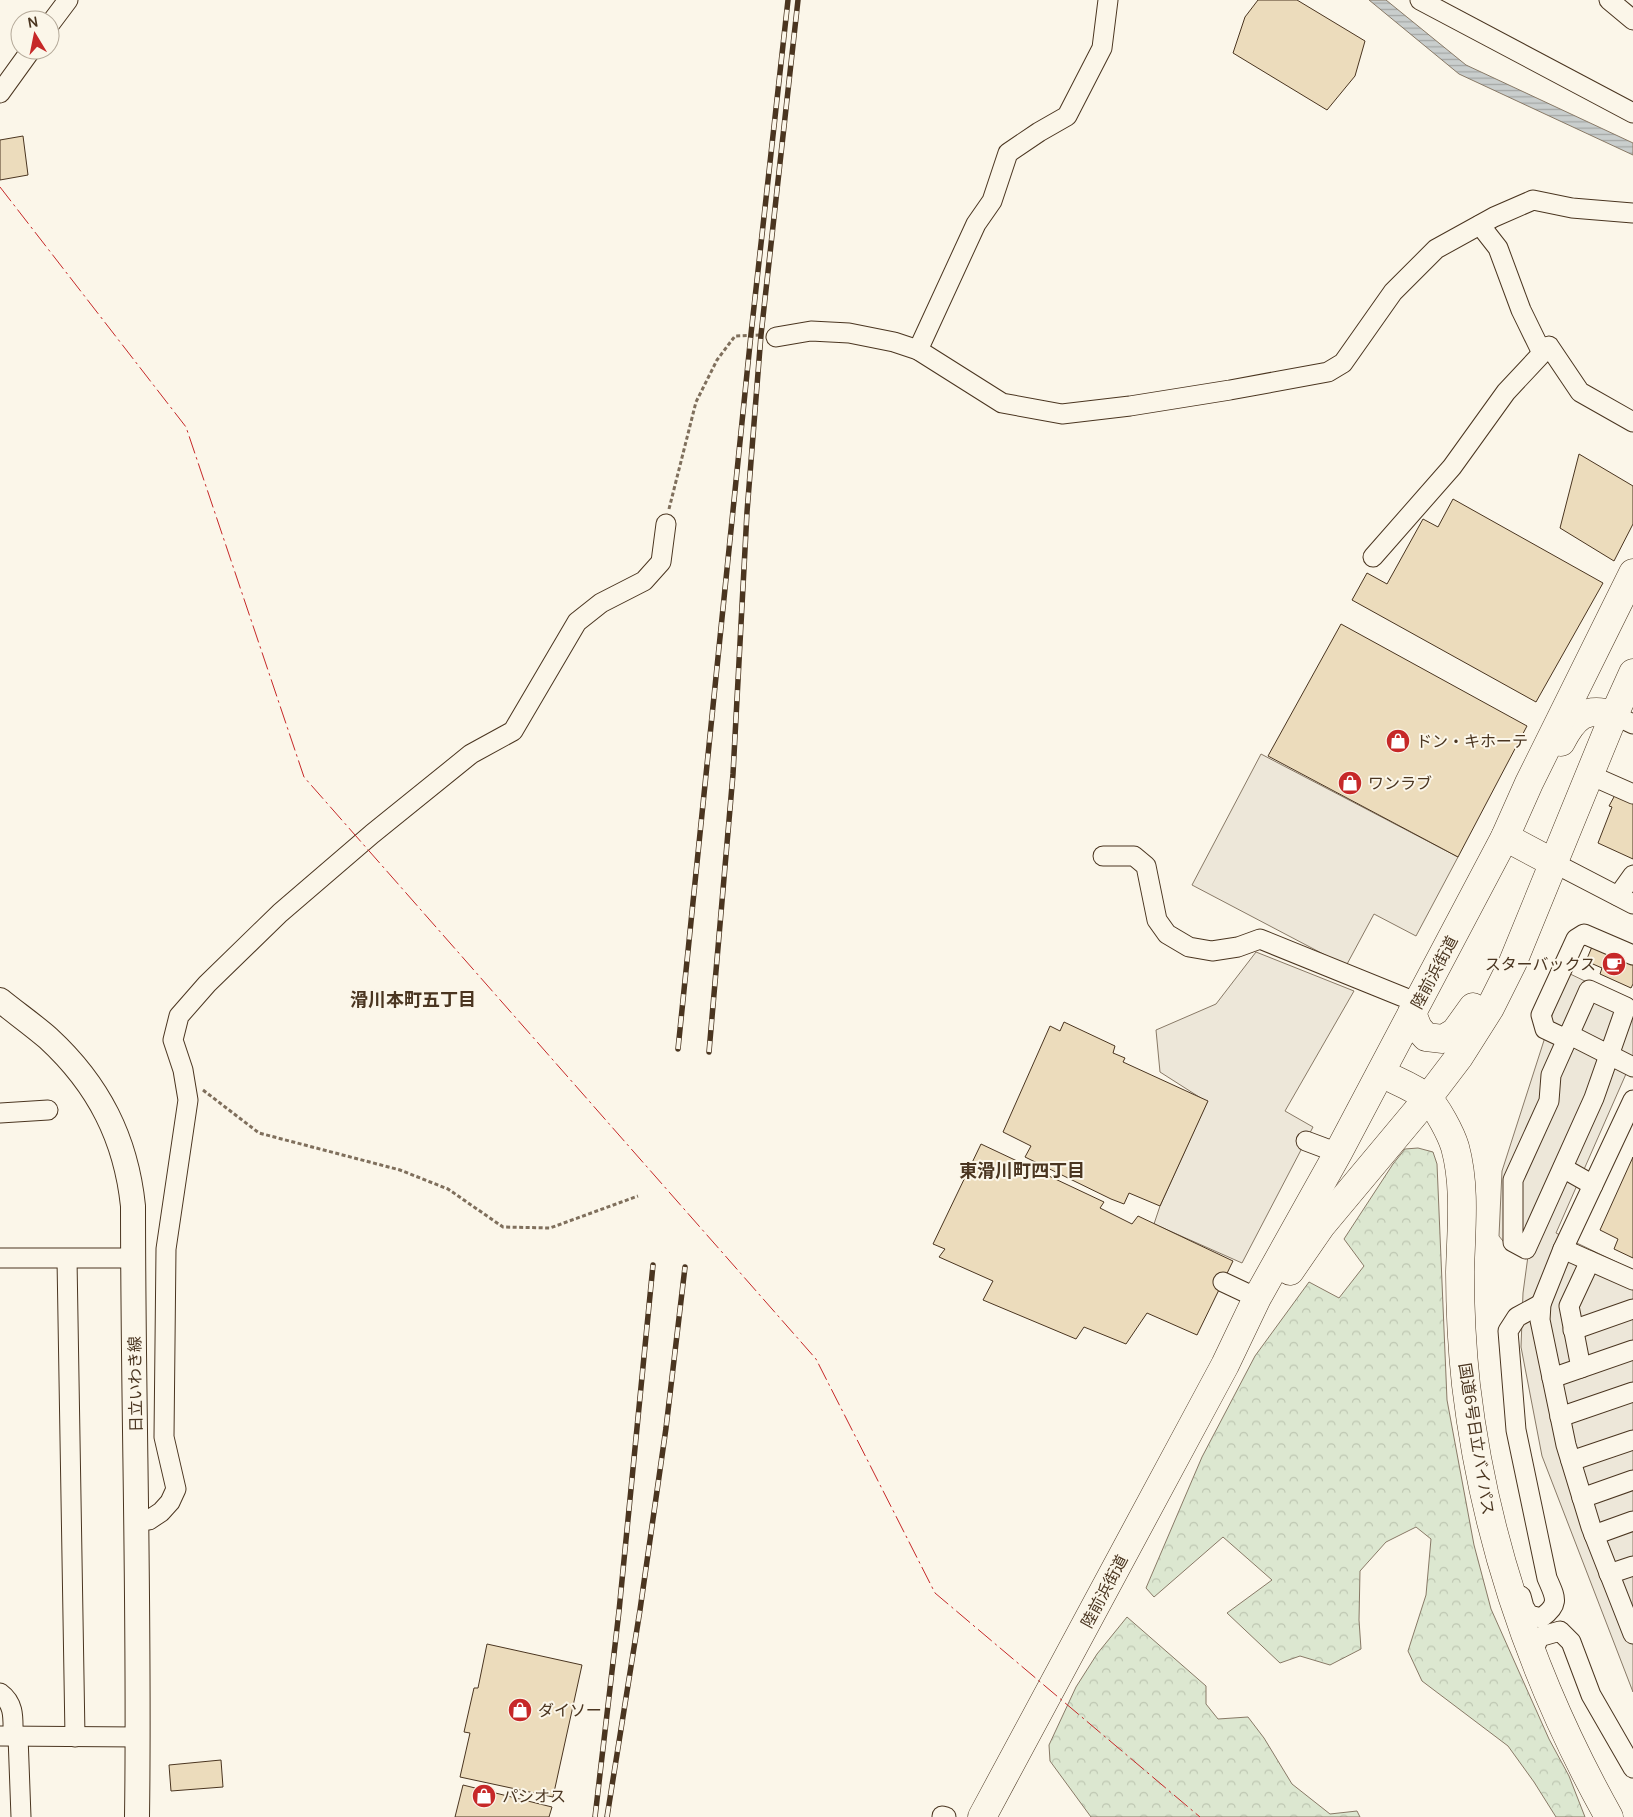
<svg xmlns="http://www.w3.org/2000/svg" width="1633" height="1817" font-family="Manrope,'Noto Sans JP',sans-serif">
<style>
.forest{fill:url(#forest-crowns);stroke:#887966}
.parking{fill:#ede7d9;stroke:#887966}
.water{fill:url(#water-rules);stroke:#887966}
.building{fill:#ecdcbc;stroke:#4a3520}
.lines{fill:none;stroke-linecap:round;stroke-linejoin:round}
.minor-casing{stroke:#4a3520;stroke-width:21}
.major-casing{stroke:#4a3520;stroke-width:26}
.highway-casing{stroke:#4a3520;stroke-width:29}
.path{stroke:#7f6f5c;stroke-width:3;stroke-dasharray:4 2.5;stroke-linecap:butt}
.minor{stroke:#fbf6e9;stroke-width:19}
.major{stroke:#fbf6e9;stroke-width:24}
.highway{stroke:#fbf6e9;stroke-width:28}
.rail-casing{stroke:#4a3520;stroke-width:5.5}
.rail{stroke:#fbf6e9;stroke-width:4;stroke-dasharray:11;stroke-linecap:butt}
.power{stroke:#c62828;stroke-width:1;stroke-dasharray:18 4 2.5 4;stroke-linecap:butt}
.labels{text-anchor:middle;stroke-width:4;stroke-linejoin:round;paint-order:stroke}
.poi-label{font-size:16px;fill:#4a3520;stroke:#fbf6e9;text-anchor:start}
.street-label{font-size:16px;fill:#4a3520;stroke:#fbf6e9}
.neighbourhood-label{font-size:18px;font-weight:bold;fill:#4a3520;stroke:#fbf6e9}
</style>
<defs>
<pattern id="forest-crowns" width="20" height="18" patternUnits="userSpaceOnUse" patternTransform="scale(1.25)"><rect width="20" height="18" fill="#dce7d0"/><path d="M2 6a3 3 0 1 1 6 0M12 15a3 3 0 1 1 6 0" fill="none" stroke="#bec7b2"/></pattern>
<pattern id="water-rules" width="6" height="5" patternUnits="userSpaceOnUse" patternTransform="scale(1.25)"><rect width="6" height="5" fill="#c9cecd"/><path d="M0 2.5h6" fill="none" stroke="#a5a8a6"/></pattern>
</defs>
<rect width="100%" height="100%" fill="#fbf6e9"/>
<!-- forest -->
<g class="forest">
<polygon points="1418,1148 1433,1152 1437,1164 1447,1400 1474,1545 1491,1609 1549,1739 1569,1776 1585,1817 1556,1817 1534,1782 1508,1746 1422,1681 1408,1651 1426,1595 1431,1539 1416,1527 1386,1542 1360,1571 1359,1620 1361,1649 1330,1665 1300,1656 1280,1663 1227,1613 1272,1580 1223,1537 1154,1597 1146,1588 1202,1457 1255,1356 1309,1282 1339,1298 1364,1266 1344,1239 1393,1164 1405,1149"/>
<polygon points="1127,1617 1206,1686 1206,1704 1218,1719 1248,1717 1264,1738 1292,1784 1330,1814 1357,1811 1360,1817 1091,1817 1050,1761 1049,1745 1076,1687 1097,1654"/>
</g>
<!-- parking -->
<g class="parking">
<polygon points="1261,754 1458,857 1416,936 1374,914 1346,966 1192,885"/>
<polygon points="1256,952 1354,991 1285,1111 1313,1127 1242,1263 1154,1224 1160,1206 1207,1102 1160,1072 1156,1030 1216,1004"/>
<polygon points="1566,972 1633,1004 1633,1058 1556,1233 1633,1270 1633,1692 1542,1456 1521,1347 1523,1293 1528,1256 1510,1250 1499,1236 1502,1171"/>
</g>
<!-- water -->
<polygon class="water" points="1369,0 1386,0 1466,65 1633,143 1633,155 1459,74"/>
<!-- building -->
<g class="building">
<polygon points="1258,0 1297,0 1365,41 1355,76 1327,110 1233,53 1245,17"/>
<polygon points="23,136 28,175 0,180 0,140"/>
<polygon points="1579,454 1633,486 1633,524 1614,561 1560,528"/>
<polygon points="1453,499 1603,583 1536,702 1352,600 1367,573 1387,584 1423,519 1438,527"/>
<polygon points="1341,624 1527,726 1458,857 1268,756"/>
<polygon points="1615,795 1633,803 1633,859 1598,843 1612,807 1609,806"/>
<polygon points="1594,942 1633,959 1633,984 1631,988 1600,974 1602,968 1586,961"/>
<polygon points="1064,1022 1115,1046 1113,1053 1125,1058 1123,1062 1208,1101 1160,1206 1129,1193 1124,1204 1111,1199 1025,1157 1031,1146 1003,1132 1050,1026 1060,1031"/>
<polygon points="981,1144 1104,1202 1100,1208 1132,1224 1138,1216 1233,1261 1197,1335 1147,1313 1126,1344 1084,1327 1076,1339 983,1300 993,1281 939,1257 945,1249 933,1244"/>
<polygon points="1633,1157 1633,1258 1614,1249 1618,1239 1600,1230"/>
<polygon points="487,1644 582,1665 553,1797 460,1777 470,1733 464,1732 474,1688 478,1688"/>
<polygon points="221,1760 223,1787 171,1791 169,1765"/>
<polygon points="463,1785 552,1807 549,1817 455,1817"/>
</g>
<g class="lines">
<!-- minor casing -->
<g class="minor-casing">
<g id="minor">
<polyline points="1420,0 1633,113"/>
<polyline points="1609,0 1633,20"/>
<polyline points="50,24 68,0"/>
<polyline points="0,93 31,50"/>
<polyline points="1480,225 1498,248 1521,310 1542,353"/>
<polyline points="776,337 811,331 849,333 894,342 918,350 1002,403 1062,414 1130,406 1230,390 1328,372 1343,363 1393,292 1436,249 1494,217 1533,200 1572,208 1633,213"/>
<polyline points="918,350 976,224 992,201 1008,153 1039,132 1067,116 1102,48 1108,0"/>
<polyline points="1373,557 1452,467 1506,392 1549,346 1580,392 1633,422"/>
<polyline points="1614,715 1633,724"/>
<polyline points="1590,775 1633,794"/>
<polyline points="1103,856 1134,856 1146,866 1157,920 1167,934 1189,947 1212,951 1238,947 1260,939 1418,1003"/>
<polyline points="1554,863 1633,904"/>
<polyline points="1618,896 1633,875"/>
<polygon points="1589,990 1626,1007 1594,1098 1526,1249 1513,1242 1513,1180 1549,1101 1551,1075"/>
<polyline points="1568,1034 1633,1067"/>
<polyline points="1566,1039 1545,1029 1541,1015 1576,939 1584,934 1633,955"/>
<polyline points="1633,1100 1563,1249 1541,1304 1540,1320 1566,1445 1591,1527 1633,1634"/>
<polyline points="0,1113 48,1110"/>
<polyline points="1306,1141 1338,1153"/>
<polyline points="1563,1168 1593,1185"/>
<polyline points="1563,1249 1633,1280"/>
<polyline points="0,1258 133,1258"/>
<polyline points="67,1259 75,1737"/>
<polyline points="1223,1282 1257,1298"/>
<polyline points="1573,1330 1633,1309"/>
<polyline points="1581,1368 1569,1306 1590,1261"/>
<polyline points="1552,1378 1633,1350"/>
<polyline points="1560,1417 1633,1392"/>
<polyline points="1571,1461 1633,1440"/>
<polyline points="1582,1498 1633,1480"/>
<polyline points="137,1522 149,1520 161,1512 170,1502 176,1489 164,1437 166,1249 188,1100 183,1070 173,1040 179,1016 207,984 280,913 372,834 471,754 513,731 577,622 601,603 644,581 661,562 666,524"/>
<polyline points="1594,1535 1633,1521"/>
<polyline points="1609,1574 1633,1566"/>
<path d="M1521 1596 1524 1607 1529 1615 1541 1618C1561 1604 1555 1597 1547 1578L1516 1430 1508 1331 1517 1317 1541 1304"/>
<polyline points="1532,1655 1539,1637 1560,1631 1571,1642 1591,1695 1633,1768"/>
<path d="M0 1693C15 1704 13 1719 13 1736"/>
<polyline points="0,1736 138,1737"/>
<polyline points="18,1736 21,1817"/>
<polyline points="942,1817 942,1816 946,1817"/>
</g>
</g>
<!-- major casing -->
<g class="major-casing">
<path id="major" d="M0 1000C16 1013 33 1025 48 1038 99 1085 126 1139 133 1206 133 1410 140 1613 137 1817"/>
</g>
<!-- highway casing -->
<g class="highway-casing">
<g id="highway">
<path d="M1561 742C1574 717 1585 706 1614 715"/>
<polyline points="1505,837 1554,863"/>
<polyline points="1412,1013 1418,1028 1426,1037 1443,1039 1455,1032 1473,1007"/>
<path d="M1381 1073C1396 1081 1414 1087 1427 1098 1437 1107 1451 1134 1455 1147 1466 1187 1461 1231 1460 1272 1460 1310 1462 1348 1466 1385 1484 1538 1534 1683 1609 1817"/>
<polyline points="1290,1271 1321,1226 1427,1099 1459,1057 1490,1008 1513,962 1614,715 1633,673"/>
<polyline points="982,1817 1225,1365 1257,1298 1338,1153 1505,837 1529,783 1633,573"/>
</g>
</g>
<!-- path -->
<g class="path">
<polyline points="669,509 696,402 717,360 735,336 761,335"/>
<polyline points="203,1090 259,1133 400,1170 448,1189 503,1227 550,1228 638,1196"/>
</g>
<!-- minor -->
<use href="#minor" class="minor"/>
<!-- major -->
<use href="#major" class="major"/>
<!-- highway -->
<use href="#highway" class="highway"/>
<!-- rail casing -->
<g class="rail-casing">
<g id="rail">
<polyline points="678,1049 751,334 788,0"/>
<polyline points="709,1052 733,774 747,512 761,335 798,0"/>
<polyline points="595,1817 619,1611 653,1265"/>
<polyline points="607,1817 640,1610 666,1428 685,1267"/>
</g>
</g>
<!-- rail -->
<use href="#rail" class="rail"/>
<!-- power -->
<polyline class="power" points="0,187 186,427 304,777 816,1359 935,1593 1200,1817"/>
</g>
<!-- icons -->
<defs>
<g id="shop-disc" transform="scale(1.25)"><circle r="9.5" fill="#c62828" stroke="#fbf6e9"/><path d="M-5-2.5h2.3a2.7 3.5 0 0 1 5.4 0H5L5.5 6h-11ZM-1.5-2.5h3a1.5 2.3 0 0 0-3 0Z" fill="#fff"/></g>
<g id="cafe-disc" transform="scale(1.25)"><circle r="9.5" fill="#c62828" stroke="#fbf6e9"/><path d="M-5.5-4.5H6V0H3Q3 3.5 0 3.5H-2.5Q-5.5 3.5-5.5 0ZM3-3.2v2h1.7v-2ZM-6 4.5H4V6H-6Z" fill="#fff"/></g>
</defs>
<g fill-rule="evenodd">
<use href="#shop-disc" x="1398" y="741"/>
<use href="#shop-disc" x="1350" y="783"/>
<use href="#cafe-disc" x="1614" y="964"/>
<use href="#shop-disc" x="520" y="1710"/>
<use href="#shop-disc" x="484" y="1796"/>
</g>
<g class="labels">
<!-- poi labels -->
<g class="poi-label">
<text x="1416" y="747">ドン・キホーテ</text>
<text x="1368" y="789">ワンラブ</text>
<text x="1596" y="970" text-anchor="end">スターバックス</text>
<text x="538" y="1716">ダイソー</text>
<text x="502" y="1802">パシオス</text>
</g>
<!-- street labels -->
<g class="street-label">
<text transform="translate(1434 972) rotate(-62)" y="6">陸前浜街道</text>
<text transform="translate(135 1384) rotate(-91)" y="6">日立いわき線</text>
<text transform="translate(1477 1439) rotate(81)" y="6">国道6号日立バイパス</text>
<text transform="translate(1104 1591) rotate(-62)" y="6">陸前浜街道</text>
</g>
<!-- neighbourhood labels -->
<g class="neighbourhood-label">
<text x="413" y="1006">滑川本町五丁目</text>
<text x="1022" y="1177">東滑川町四丁目</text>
</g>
</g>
<!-- north arrow -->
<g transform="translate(35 35) rotate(350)"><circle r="24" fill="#fbf6e9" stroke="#b4a999"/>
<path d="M0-4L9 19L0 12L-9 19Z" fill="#c62828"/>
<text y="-8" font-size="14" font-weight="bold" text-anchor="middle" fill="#4a3520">N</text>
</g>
</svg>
